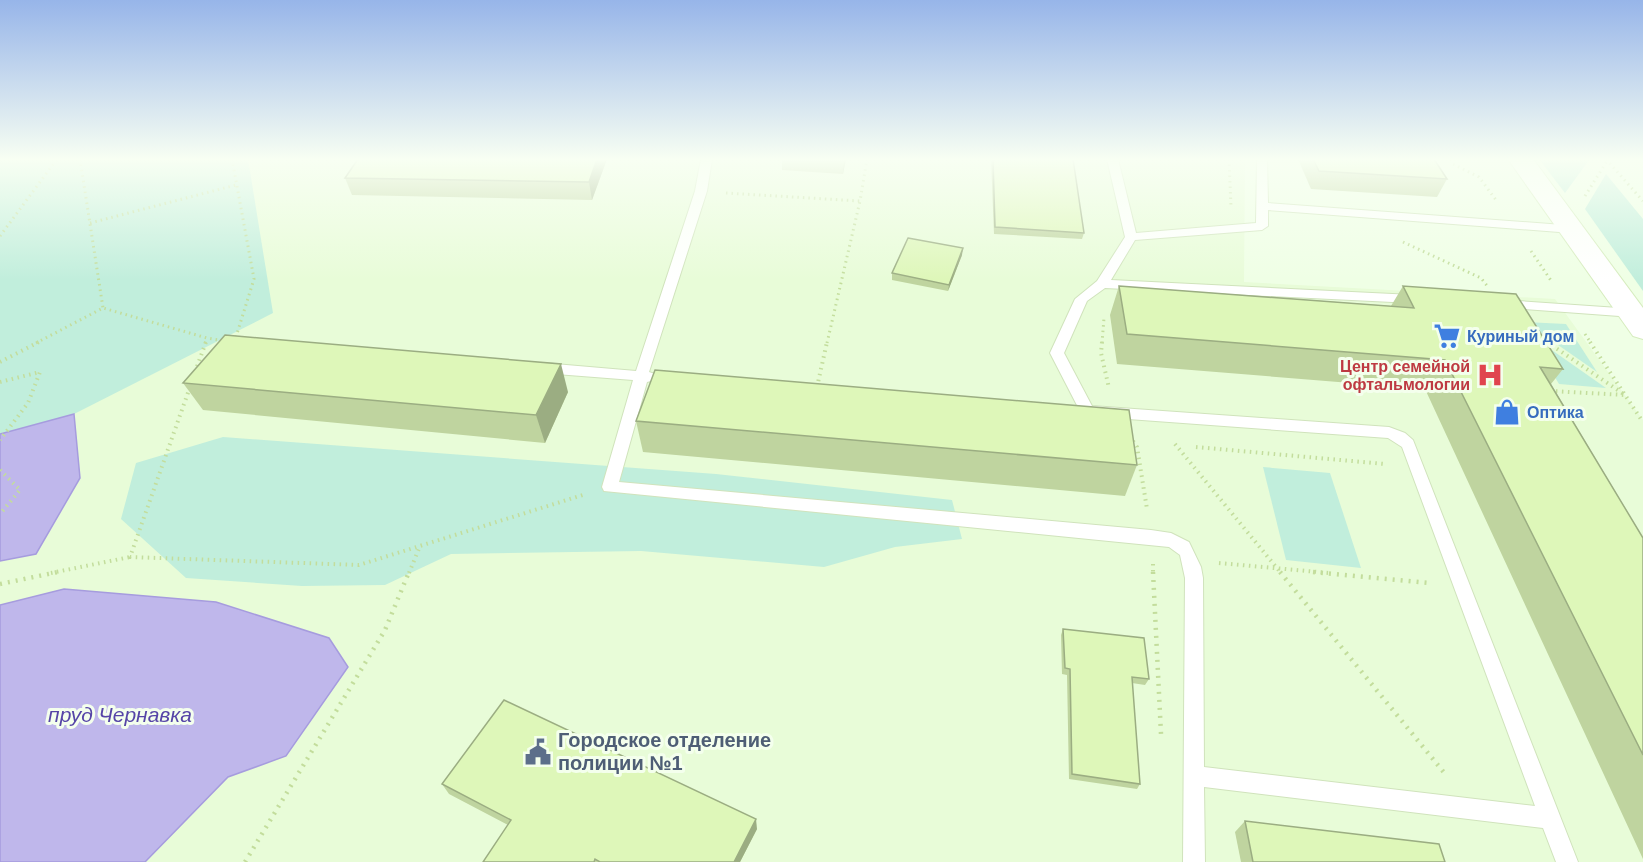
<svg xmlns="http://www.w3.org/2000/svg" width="1643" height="862" font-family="Arial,sans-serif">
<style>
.residential{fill:#e8fcd8}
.green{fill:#c1eedc}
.water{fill:#bfb7eb;stroke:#a69cde;stroke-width:1.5}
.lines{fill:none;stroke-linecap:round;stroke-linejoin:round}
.service-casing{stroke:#d0e3bc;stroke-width:2}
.secondary-casing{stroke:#d6ecbe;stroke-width:2}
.path-far2{stroke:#c3dd9c;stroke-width:3;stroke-dasharray:1.5 4;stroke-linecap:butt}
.path-far1{stroke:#c3dd9c;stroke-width:4;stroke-dasharray:1.5 4.5;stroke-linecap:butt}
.path{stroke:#c3dd9c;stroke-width:4.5;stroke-dasharray:2 6;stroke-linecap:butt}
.service{fill:#fff;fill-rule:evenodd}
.secondary{fill:#fff;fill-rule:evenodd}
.wall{fill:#bfd49f}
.shaded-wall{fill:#9bad82}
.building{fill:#def7b9;stroke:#9bad82;stroke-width:1.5}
.labels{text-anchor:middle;stroke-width:6;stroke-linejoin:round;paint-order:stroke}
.shop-label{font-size:16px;font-weight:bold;fill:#366cbe;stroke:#f4ffed;text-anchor:start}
.health-label{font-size:16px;font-weight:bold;fill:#be3a42;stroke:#f4ffed;text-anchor:end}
.near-service-label{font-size:20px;font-weight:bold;fill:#4e5e75;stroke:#f4ffed;text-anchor:start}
.near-water-label{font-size:21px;font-style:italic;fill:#5645a7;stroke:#f4ffed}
</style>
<rect width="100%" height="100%" fill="#efffe5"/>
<!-- residential -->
<polygon class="residential" points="135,159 1245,159 1244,282 1555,299 1643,420 1643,862 0,862 0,365"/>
<!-- green -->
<g class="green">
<polygon points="0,159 248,159 273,313 74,414 0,434"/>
<polygon points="1539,159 1588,159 1589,160 1565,193"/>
<polygon points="1606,174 1643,219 1643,291 1585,209"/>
<polygon points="1525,322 1566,324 1597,372"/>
<polygon points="1529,334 1606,388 1559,384"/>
<polygon points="223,437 716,474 952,500 962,539 895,547 824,567 641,551 451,554 385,585 302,586 186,578 121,519 136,463"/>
<polygon points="1263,467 1330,473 1361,568 1286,560"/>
</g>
<!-- water -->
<g class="water">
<polygon points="74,414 80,478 36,554 0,561 0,434"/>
<polygon points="64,589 216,602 329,638 348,667 286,756 228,777 145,862 0,862 0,605"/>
</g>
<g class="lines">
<!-- service casing -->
<g class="service-casing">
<g id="service">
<polygon points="701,159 712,159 707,191 649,372 655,374 657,377 655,380 647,382 619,482 1151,530 1171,533 1189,542 1201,567 1203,578 1204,767 1535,806 1402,447 1388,438 1087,416 1082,415 1050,353 1075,299 1097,281 1125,237 1107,159 1118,159 1136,233 1256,223 1257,159 1267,159 1268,203 1576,226 1578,229 1572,233 1268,210 1268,226 1262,230 1135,240 1111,280 1413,295 1419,299 1413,303 1105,288 1087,301 1064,353 1092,406 1389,427 1405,433 1413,440 1578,862 1556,862 1543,828 1204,787 1205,862 1183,862 1185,578 1180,555 1169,547 604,491 602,487 633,380 543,373 536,368 543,363 636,371 695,191"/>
<polygon points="1503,300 1633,309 1640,313 1633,317 1498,307 1496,304 1498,301"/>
</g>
</g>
<!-- secondary casing -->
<g class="secondary-casing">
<polygon id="secondary" points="1508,159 1533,159 1643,308 1643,339 1633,336"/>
</g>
<!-- path-far2 -->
<g class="path-far2">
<polyline points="80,159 103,308"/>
<polyline points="232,159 254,279 235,340"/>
<polyline points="1229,159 1231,207"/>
<polyline points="1451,159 1453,164 1479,177 1496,200"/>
<polyline points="1606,159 1643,201"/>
<polyline points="726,193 860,201 867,159"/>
<polyline points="1585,196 1607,161"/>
<polyline points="90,223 236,185"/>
<polyline points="0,236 57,159"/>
<polyline points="1403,242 1481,278 1488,287"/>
<polyline points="1531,251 1552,282"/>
<polyline points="1585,334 1591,343"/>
<polyline points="1543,339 1549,343"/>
<polyline points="36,343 103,308 207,338 225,341"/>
<polyline points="205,343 207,338"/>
<polyline points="827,343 860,201"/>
<polyline points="1102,343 1104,318"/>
</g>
<!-- path-far1 -->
<g class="path-far1">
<polyline points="1102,342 1101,353 1109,388"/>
<polyline points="1547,342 1625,395 1551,391"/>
<polyline points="1590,342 1643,422"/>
<polyline points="0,362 39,342"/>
<polyline points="195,372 206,342"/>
<polyline points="0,382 40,372 28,403 0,440"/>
<polyline points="190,387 130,557 359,565 586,494"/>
<polyline points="817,387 827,342"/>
<polyline points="1133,441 1137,447 1147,509"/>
<polyline points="1175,444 1281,573"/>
<polyline points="1196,447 1385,464"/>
<polyline points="0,470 20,490 0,514"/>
<polyline points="1219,563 1329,573"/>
<polyline points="1153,564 1153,573"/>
<polyline points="51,573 130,557"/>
<polyline points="409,573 420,546"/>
</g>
<!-- path -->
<g class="path">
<polyline points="1153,572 1161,734"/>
<polyline points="1280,572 1446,775"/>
<polyline points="1313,572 1430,583"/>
<polyline points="0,584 58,572"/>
<polyline points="245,862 385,630 409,572"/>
</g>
<!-- service -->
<use href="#service" class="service"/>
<!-- secondary -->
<use href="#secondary" class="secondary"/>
</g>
<!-- wall -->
<g class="wall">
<polygon points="607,159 592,200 352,195 345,178"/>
<polygon points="782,159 846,159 843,174 782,170"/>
<polygon points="991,159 1073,159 1084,233 1082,239 994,234"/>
<polygon points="1298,159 1434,159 1447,179 1437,197 1311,189"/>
<polygon points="962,255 948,291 892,280 892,273"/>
<polygon points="1119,286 1391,306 1403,286 1563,369 1551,384 1643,538 1643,859 1425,389 1117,364 1110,315"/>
<polygon points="183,383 568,392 545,443 203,410"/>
<polygon points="636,421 1137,465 1125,496 643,452"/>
<polygon points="1063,629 1149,679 1145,685 1132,683 1140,784 1137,789 1069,779 1067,675 1062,674 1061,635"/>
<polygon points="442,784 757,829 740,862 483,862 508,825 449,794"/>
<polygon points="1245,821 1445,862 1241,862 1235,832"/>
</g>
<!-- shaded-wall -->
<g class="shaded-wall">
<polygon points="597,159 607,159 592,200 589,182"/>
<polygon points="844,159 846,159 843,174"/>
<polygon points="963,248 962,255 948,291 949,285"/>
<polygon points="561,364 568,392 545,443 536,415"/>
<polygon points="756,819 757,829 740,862 734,862"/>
</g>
<!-- building -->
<g class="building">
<polygon points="358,159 597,159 589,182 345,178"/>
<polygon points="993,159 1073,159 1084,233 995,227"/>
<polygon points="1313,159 1434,159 1447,179 1319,171"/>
<polygon points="908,238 963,248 949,285 892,273"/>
<polygon points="1119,286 1414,308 1403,286 1516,294 1563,369 1540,367 1643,538 1643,755 1445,360 1127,334"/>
<polygon points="225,335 561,364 536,415 183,383"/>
<polygon points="655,370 1129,410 1137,465 636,421"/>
<polygon points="1063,629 1144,638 1149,679 1132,677 1140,784 1072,774 1070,669 1065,668"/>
<polygon points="504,700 756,819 734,862 600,862 595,859 594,862 483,862 511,820 442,784"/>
<polygon points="1245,821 1439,844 1445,862 1253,862"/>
</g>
<!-- sky -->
<linearGradient id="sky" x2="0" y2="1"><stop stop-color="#97b5e9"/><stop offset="0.57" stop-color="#f8fff3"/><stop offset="1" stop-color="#f8fff3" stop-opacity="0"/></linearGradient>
<rect width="1643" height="280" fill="url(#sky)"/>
<!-- icons -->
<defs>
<g id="supermarket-bare" transform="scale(2.07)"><path d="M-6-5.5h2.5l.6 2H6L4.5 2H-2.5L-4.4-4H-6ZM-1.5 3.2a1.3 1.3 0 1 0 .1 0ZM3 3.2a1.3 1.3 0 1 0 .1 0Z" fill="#3f7fe0" stroke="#f4ffed" stroke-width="2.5" paint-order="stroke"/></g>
<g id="hospital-bare" transform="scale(2.07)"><path d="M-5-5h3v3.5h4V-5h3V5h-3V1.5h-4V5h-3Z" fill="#e0444e" stroke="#f4ffed" stroke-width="2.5" paint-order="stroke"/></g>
<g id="shop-bare" transform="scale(2.07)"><path d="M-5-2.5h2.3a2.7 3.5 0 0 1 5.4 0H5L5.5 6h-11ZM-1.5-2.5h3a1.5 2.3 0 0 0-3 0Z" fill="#3f7fe0" stroke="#f4ffed" stroke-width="2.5" paint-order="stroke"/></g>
<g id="civic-bare" transform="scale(2.07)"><path d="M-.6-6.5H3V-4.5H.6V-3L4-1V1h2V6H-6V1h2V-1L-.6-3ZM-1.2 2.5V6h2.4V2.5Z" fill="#5c6f8a" stroke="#f4ffed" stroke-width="2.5" paint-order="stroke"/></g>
</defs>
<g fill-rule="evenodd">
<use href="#supermarket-bare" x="1447" y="336"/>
<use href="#hospital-bare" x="1490" y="375"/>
<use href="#shop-bare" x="1507" y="412"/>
<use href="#civic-bare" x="538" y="752"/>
</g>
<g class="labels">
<!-- shop labels -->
<g class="shop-label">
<text x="1467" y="342">Куриный дом</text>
<text x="1527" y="418">Оптика</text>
</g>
<!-- health labels -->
<g class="health-label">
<text x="1470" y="372">Центр семейной<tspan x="1470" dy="18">офтальмологии</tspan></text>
</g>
<!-- near-service labels -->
<g class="near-service-label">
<text x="558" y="747">Городское отделение<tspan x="558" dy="23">полиции №1</tspan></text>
</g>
<!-- near-water labels -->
<g class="near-water-label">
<text x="120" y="722">пруд Чернавка</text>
</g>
</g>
</svg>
